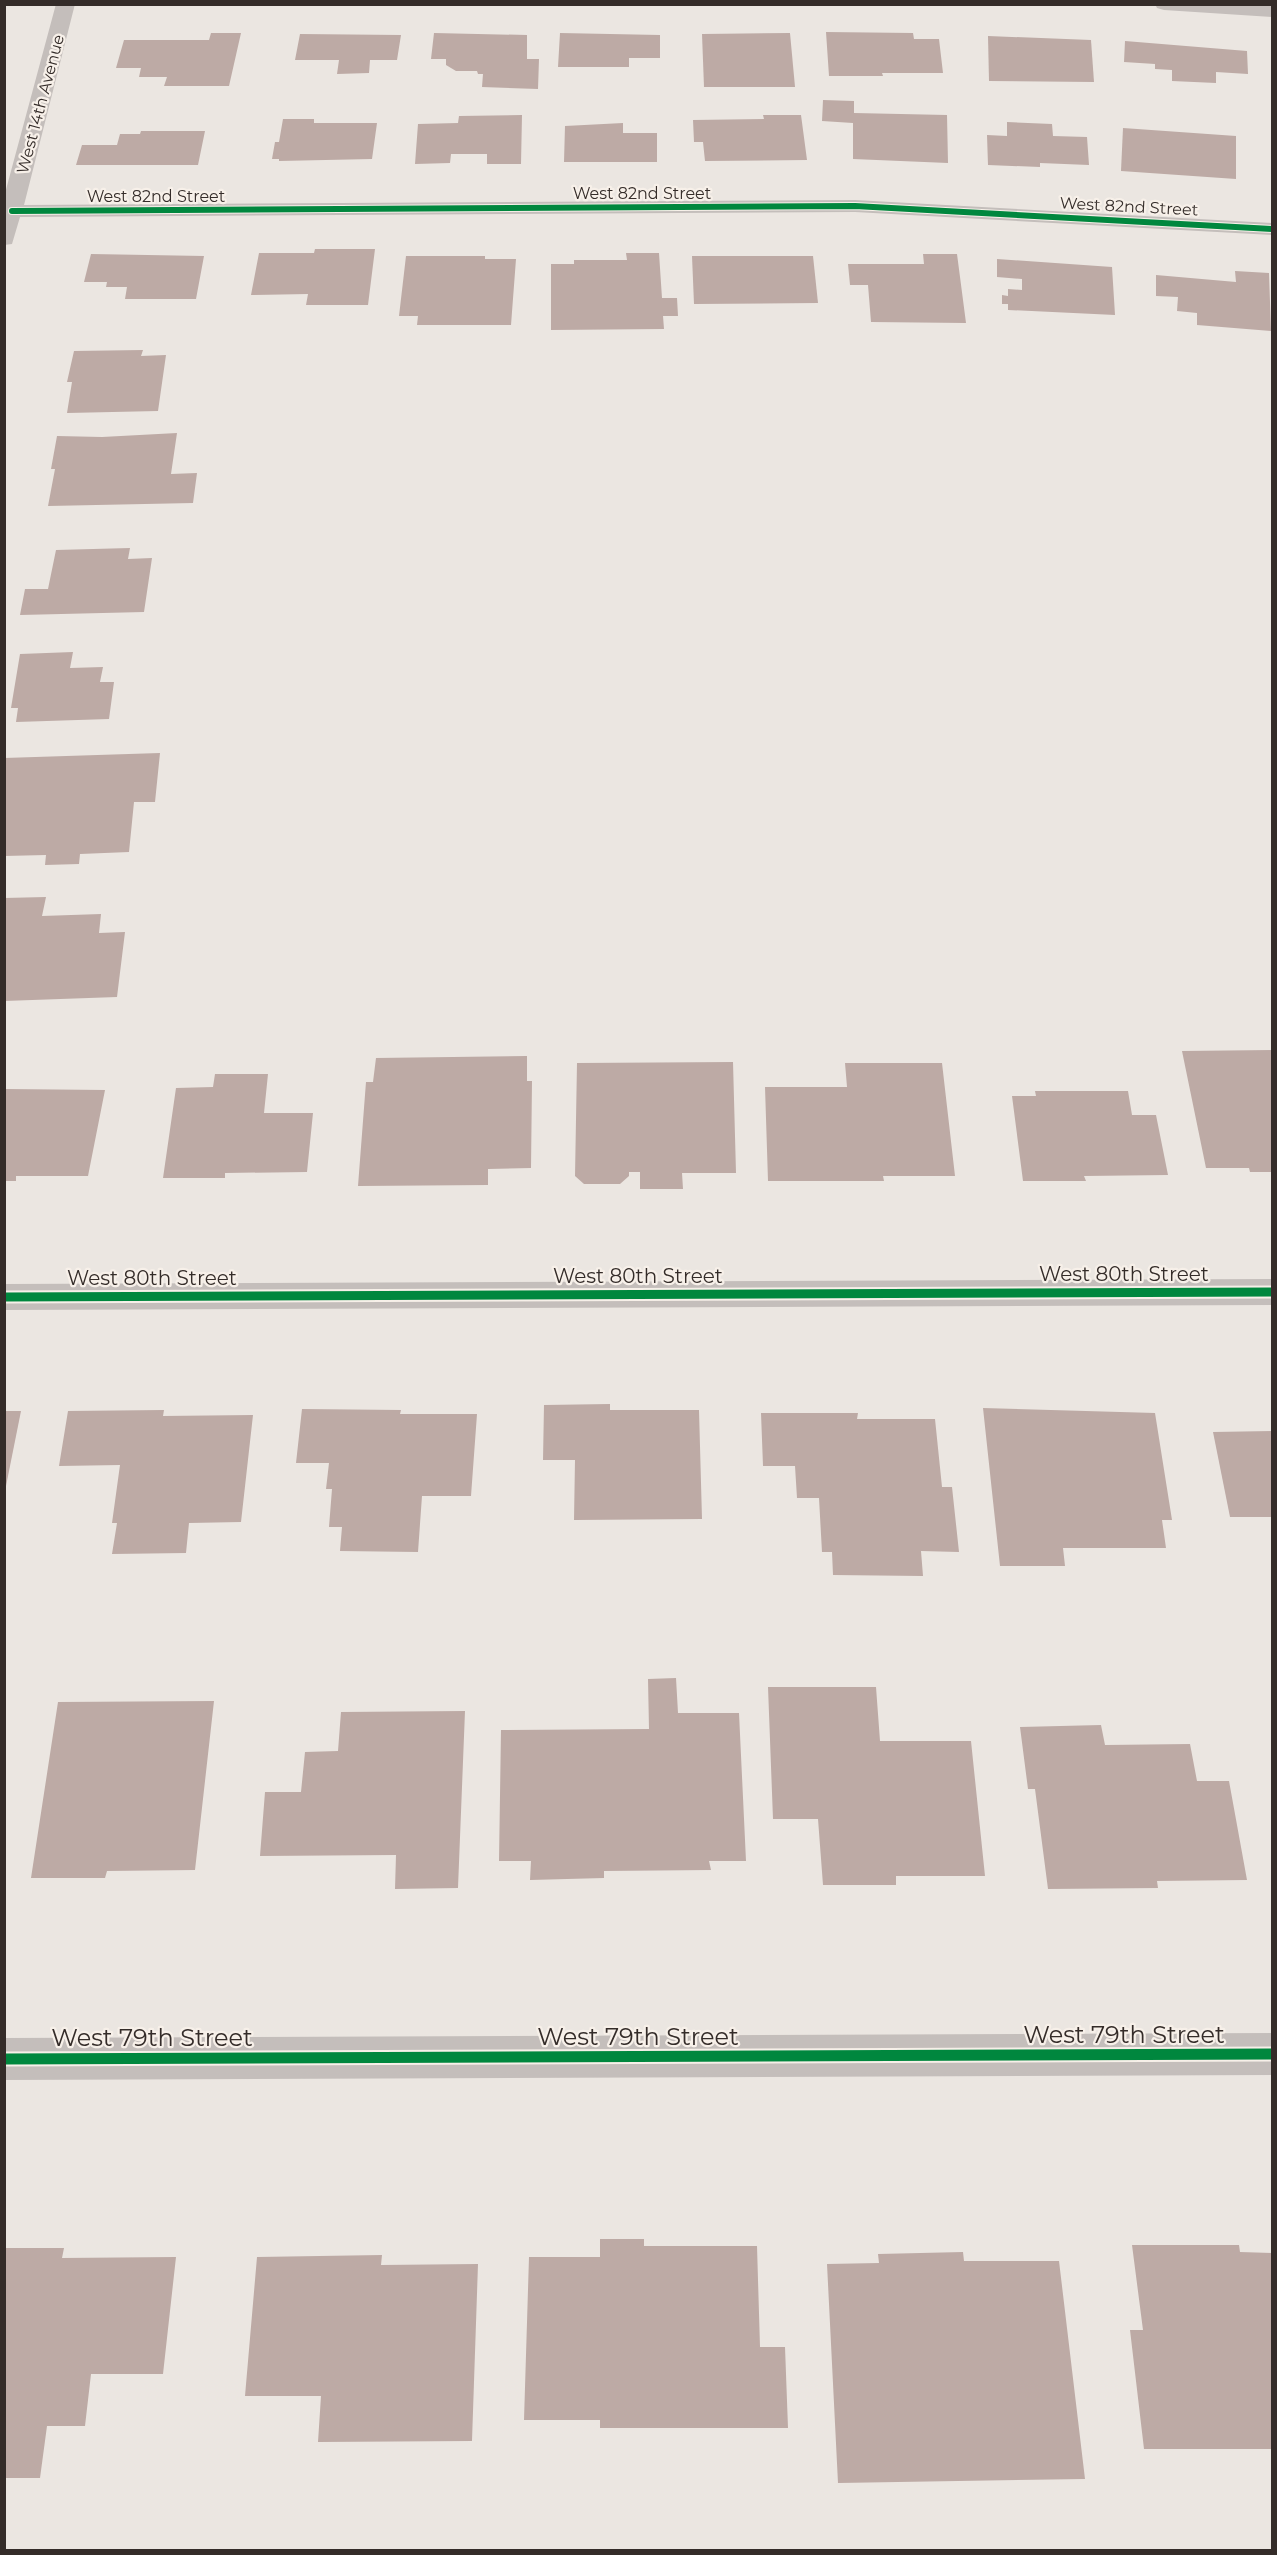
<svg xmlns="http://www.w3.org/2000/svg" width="1277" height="2555" font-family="Montserrat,sans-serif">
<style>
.building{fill:#bdaaa5}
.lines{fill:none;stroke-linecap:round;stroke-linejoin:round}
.minor{fill:#c4bebb;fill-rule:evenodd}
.cycleway-far2-casing{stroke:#f7f0e9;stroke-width:8}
.cycleway-far1-casing{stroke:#f7f0e9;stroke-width:13}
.cycleway-casing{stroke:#f7f0e9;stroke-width:15}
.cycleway-far2{stroke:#00873e;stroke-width:6}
.cycleway-far1{stroke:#00873e;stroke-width:9}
.cycleway{stroke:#00873e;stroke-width:11}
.labels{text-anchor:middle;stroke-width:4.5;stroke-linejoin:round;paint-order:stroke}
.far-street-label{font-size:16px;fill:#342c29;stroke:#f7f0e9}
.street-label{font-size:20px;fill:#342c29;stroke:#f7f0e9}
.near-street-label{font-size:24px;fill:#342c29;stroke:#f7f0e9}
</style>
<rect width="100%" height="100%" fill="#ebe6e1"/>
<!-- building -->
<g class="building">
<polygon points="826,32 913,33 914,39 939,39 943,73 882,73 883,76 829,76"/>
<polygon points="211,33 241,33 229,86 164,86 167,77 139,77 141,68 116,68 124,40 209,40"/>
<polygon points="434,33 527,35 527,59 539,59 538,89 482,87 483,74 478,74 477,71 456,71 446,65 446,59 431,59"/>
<polygon points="560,33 660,35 660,58 629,58 629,67 558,67"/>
<polygon points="790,33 795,87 704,87 702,34"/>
<polygon points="300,34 401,35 397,60 370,60 369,73 337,74 339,60 295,60"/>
<polygon points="988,36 1091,40 1094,82 989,81"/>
<polygon points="1125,41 1247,51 1248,74 1216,72 1216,83 1172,81 1172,70 1155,69 1155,64 1124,62"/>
<polygon points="823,100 854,101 854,113 947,115 948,163 853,159 853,123 822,121"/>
<polygon points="522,115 521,164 487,164 487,154 451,154 450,163 415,164 418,124 458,123 459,116"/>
<polygon points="763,115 801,115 807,160 705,161 703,142 694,142 693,120 764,119"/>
<polygon points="283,119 314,119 314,123 377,123 372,159 279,161 279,159 272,159 275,142 279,142"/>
<polygon points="1007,122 1052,124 1053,136 1087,137 1089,165 1040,163 1040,167 988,165 987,135 1007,136"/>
<polygon points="623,123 623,133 657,133 657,162 564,162 565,126"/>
<polygon points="1123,128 1236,136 1236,179 1121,171"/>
<polygon points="141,131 205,131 198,165 76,165 82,145 117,145 120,134 140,134"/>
<polygon points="315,249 375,249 368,305 306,305 308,294 251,295 259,253 314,253"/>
<polygon points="626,253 659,253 662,298 677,298 678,316 663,316 664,329 551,330 551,264 574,264 574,260 627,260"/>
<polygon points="91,254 204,256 196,299 125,299 127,287 106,287 107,282 84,282"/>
<polygon points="923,254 957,254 966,323 871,322 868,285 850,285 848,264 924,264"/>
<polygon points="406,256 485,256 485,259 516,259 511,325 417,325 418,316 399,316"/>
<polygon points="692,256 813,256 818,303 694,304"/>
<polygon points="997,259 1112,267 1115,315 1008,310 1008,304 1002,304 1002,295 1008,296 1008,289 1022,290 1022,279 997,277"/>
<polygon points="1235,271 1269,273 1271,331 1197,325 1197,313 1177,311 1178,297 1156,296 1156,275 1236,282"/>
<polygon points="143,350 141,356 166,355 158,411 67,413 72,382 67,382 74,351"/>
<polygon points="177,433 171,474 197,473 193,503 48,506 55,469 51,469 57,436 102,437"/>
<polygon points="130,548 128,559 152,558 144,612 20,615 25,589 48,589 56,550"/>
<polygon points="73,652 70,668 103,667 100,682 114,682 109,719 16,722 18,708 11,708 20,654"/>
<polygon points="160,753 155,802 134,802 129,852 80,854 79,864 45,865 46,855 4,856 4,758"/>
<polygon points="46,897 42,916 101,914 99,933 125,932 117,997 4,1001 4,898"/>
<polygon points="1272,1050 1272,1172 1250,1172 1249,1168 1206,1168 1182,1051"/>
<polygon points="527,1056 527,1081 532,1081 531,1168 488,1169 488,1185 358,1186 366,1082 373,1082 376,1058"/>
<polygon points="733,1062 736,1173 682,1173 683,1189 640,1189 640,1172 629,1172 629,1176 620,1184 584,1184 575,1176 577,1063"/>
<polygon points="845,1063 942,1063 955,1176 883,1176 884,1181 768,1181 765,1087 847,1087"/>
<polygon points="215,1074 268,1074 264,1113 313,1113 307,1172 225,1173 225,1178 163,1178 176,1088 213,1087"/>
<polygon points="6,1089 105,1090 88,1176 16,1176 16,1181 4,1181"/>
<polygon points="1035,1091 1128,1091 1132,1115 1156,1115 1168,1175 1084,1176 1086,1181 1023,1181 1012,1096 1036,1096"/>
<polygon points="610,1404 610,1410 699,1410 702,1519 574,1520 575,1460 543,1460 544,1405"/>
<polygon points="983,1408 1155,1413 1172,1520 1162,1520 1166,1548 1063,1548 1065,1566 1000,1566"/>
<polygon points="302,1409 401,1410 400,1414 477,1414 471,1496 422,1496 418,1552 340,1551 342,1527 329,1527 332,1489 326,1489 329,1463 296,1463"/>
<polygon points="164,1410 163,1416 253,1415 241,1522 189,1523 186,1553 112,1554 117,1523 112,1523 120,1465 59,1466 68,1411"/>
<polygon points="4,1411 21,1411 6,1486 4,1486"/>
<polygon points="761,1413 858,1413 857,1419 935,1419 942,1487 952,1487 959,1552 921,1551 923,1576 833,1575 832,1552 822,1552 819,1498 797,1498 795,1466 763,1466"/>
<polygon points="1272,1431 1272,1517 1230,1517 1213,1432"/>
<polygon points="676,1678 678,1713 739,1713 746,1861 709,1861 711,1870 604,1871 604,1878 530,1880 531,1861 499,1861 501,1730 649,1729 648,1679"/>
<polygon points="768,1687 876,1687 880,1741 971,1741 985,1876 896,1876 896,1885 823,1885 818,1819 773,1819"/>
<polygon points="214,1701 195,1870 107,1871 105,1878 31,1878 58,1702"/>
<polygon points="465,1711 458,1888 395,1889 396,1855 260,1856 265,1792 301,1792 305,1752 338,1751 341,1712"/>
<polygon points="1101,1725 1105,1745 1190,1744 1197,1781 1229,1781 1247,1880 1157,1881 1158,1888 1048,1889 1035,1789 1028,1789 1020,1727"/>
<polygon points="600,2239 644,2239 644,2246 757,2246 760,2347 785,2347 788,2428 600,2428 600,2420 524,2420 529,2257 600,2257"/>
<polygon points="1132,2245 1239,2245 1240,2252 1272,2253 1272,2449 1144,2449 1130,2330 1143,2330"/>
<polygon points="4,2248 64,2248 62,2258 176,2257 163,2374 91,2374 85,2426 47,2426 40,2478 4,2478"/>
<polygon points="963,2252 964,2261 1059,2261 1085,2479 838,2483 827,2264 879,2263 878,2254"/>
<polygon points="382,2255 381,2265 478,2264 472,2441 318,2442 321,2396 245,2396 257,2257"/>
</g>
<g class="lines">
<!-- minor -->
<g class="minor">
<polygon points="56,4 75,4 24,205 855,200 1272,223 1272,235 855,212 20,217 12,244 4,245 4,197"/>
<polygon points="1155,4 1272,5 1272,17 1164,10 1157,8"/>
<polygon points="1272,1279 1272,1305 4,1310 4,1284"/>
<polygon points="1272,2033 1272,2075 4,2080 4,2038"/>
</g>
<!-- cycleway-far2 casing -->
<g class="cycleway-far2-casing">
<polyline id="cycleway-far2" points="12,211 855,206 1272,229"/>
</g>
<!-- cycleway-far1 casing -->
<g class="cycleway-far1-casing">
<polyline id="cycleway-far1" points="4,1297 1272,1292"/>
</g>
<!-- cycleway casing -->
<g class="cycleway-casing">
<polyline id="cycleway" points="4,2059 1272,2054"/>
</g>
<!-- cycleway-far2 -->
<use href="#cycleway-far2" class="cycleway-far2"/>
<!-- cycleway-far1 -->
<use href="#cycleway-far1" class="cycleway-far1"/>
<!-- cycleway -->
<use href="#cycleway" class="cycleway"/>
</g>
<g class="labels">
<!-- far-street labels -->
<g class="far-street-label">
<text transform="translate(40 104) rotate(-75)" y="6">West 14th Avenue</text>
<text x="642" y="199">West 82nd Street</text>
<text x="156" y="202">West 82nd Street</text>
<text transform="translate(1129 206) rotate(3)" y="6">West 82nd Street</text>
</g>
<!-- street labels -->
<g class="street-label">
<text x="1124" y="1281">West 80th Street</text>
<text x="638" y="1283">West 80th Street</text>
<text x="152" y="1285">West 80th Street</text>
</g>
<!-- near-street labels -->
<g class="near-street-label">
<text x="1124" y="2043">West 79th Street</text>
<text x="638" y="2045">West 79th Street</text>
<text x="152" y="2046">West 79th Street</text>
</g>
</g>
<!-- border -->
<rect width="1277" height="2555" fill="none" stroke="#342c29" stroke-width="12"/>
</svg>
